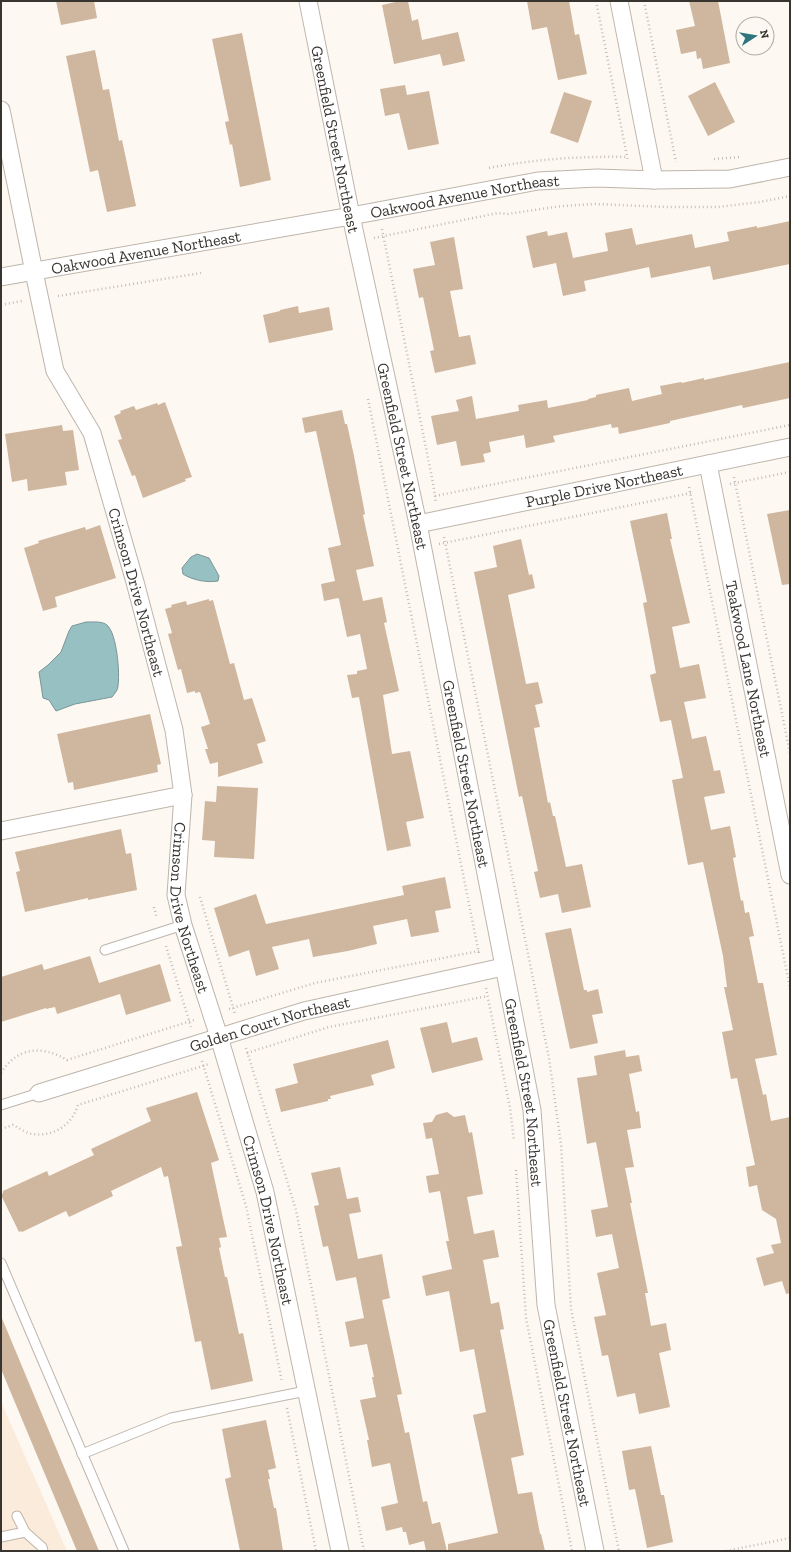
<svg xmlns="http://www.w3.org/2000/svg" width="791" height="1552" font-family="'Zilla Slab',serif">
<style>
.built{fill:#fbebda}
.water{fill:#97c0c3;stroke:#7a9697}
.building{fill:#cfb69e}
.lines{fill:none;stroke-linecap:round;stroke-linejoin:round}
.service-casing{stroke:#beb5ab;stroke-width:11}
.minor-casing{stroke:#beb5ab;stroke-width:19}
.path{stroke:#c3bdb8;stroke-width:2.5;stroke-dasharray:1 3;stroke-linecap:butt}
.service{stroke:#fff;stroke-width:9}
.minor{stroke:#fff;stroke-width:17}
.labels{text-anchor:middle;stroke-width:3.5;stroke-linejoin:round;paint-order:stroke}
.street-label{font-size:16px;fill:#383430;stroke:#fef8f2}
</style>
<rect width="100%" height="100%" fill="#fef8f2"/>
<!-- built -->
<polygon class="built" points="1,1402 67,1551 1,1551"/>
<!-- water -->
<g class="water">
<path d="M197 554 209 558 219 576 218 581C207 583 192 580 183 574L182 568 191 557Z"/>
<path d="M86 622C93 622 102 621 107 625 117 634 120 673 118 686 118 690 115 693 112 697L75 704 56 711 49 700 43 698 39 672 48 665 61 652 69 631 72 626Z"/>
</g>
<!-- building -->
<g class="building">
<polygon points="56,1 94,1 97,18 61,25"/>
<polygon points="400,1 408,1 412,21 418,19 422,40 458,32 465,61 443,66 440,54 394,64 382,5"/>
<polygon points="527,1 569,1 575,35 579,34 587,74 558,80 547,27 532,30"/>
<polygon points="689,1 718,1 730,63 703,69 701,58 697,59 696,51 681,54 676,30 695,26"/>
<polygon points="242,33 271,180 240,187 232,144 230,145 225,122 229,121 212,39"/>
<polygon points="95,50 103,90 109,89 119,141 122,140 136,206 107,212 98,170 90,172 66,56"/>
<polygon points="715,82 735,122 708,136 688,96"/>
<polygon points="405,85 407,95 429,91 439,144 408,150 399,113 385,116 380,89"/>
<polygon points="564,92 592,101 578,143 550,133"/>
<polygon points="790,221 790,264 713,280 710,266 651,278 649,267 584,281 586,291 563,296 556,263 533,268 526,236 547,231 548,236 567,232 573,258 608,251 605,233 632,228 636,245 692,234 695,248 729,241 727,232 757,226 757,228"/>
<polygon points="454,237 463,289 450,291 459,337 470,335 476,364 435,373 430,351 434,350 423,297 419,298 413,269 435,265 430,242"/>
<polygon points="298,306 299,313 329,307 333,330 269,343 263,315 280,311 280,310"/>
<polygon points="790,362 790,398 743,408 742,405 670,421 670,423 619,434 618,427 612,428 611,424 553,436 555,442 526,448 524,435 489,442 491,452 483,454 485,462 461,466 456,441 437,445 431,416 459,411 456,400 472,396 476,419 519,411 518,405 547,400 548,408 588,400 588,399 596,397 596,395 629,388 632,401 662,394 660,386 681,382 682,383 704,378 704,380"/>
<polygon points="165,402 192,477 185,479 186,481 143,498 135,475 132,476 118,440 122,439 114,416 121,413 120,411 134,406 136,410 157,403 158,405"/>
<polygon points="342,410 345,424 347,424 354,456 365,514 363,515 374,566 356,570 363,601 382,597 387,622 384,623 399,691 383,695 392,754 410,751 424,818 406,822 411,846 387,851 359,697 352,698 347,675 357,674 357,671 367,669 360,634 347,637 339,599 338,598 324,601 321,584 335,581 328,548 341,545 316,431 305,433 302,418"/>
<polygon points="62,425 63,431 73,430 79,470 65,472 67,485 28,491 27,479 12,482 5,434"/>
<polygon points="790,510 790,584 782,585 767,514"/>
<polygon points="667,513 672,539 670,539 690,623 672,627 680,668 699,664 706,698 684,702 692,739 706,736 714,771 720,770 725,793 704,797 711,830 730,826 736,857 733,858 741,901 743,900 745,913 749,912 754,936 749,937 758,983 763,983 777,1055 755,1059 763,1095 766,1094 771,1121 790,1117 790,1293 786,1294 782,1281 764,1286 756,1258 774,1253 771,1245 781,1243 776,1219 762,1210 757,1185 749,1187 746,1167 755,1165 737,1078 731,1079 722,1032 733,1030 724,987 727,987 723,956 703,862 688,865 672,780 683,778 671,720 660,722 650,675 656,673 643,603 647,602 630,521"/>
<polygon points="100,525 116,578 55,597 57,607 43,611 24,548 39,543 38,541 85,527 86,530"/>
<polygon points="521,539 529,575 532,574 535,588 508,595 526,684 538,682 543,703 535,705 540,727 534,728 548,803 550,802 553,816 555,816 566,867 582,864 591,907 562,913 558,894 540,898 534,872 538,871 522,796 519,797 474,572 497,567 493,546"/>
<polygon points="209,599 209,601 213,600 230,664 234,663 244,700 252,698 266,741 257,744 263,763 218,777 218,762 210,764 205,749 208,749 201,727 210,724 200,692 195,693 195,691 187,693 181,669 178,670 168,634 172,633 165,609 172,607 171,605 186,601 187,605"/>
<polygon points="150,714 161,764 157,765 158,772 74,790 73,782 68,783 57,734"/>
<polygon points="217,786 258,788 254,859 214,857 215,841 202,840 205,801 216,802"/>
<polygon points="121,829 126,854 131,853 137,890 88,900 88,898 25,912 16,872 20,871 15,852"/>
<polygon points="445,877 451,908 435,911 439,932 411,937 407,919 373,926 377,944 348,951 313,957 309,939 272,947 279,969 256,976 249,950 229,957 214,908 256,894 266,924 404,895 402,886"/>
<polygon points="571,928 584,990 587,990 587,992 598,989 603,1013 592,1015 598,1043 570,1049 545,933"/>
<polygon points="90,956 99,983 160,964 171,1001 126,1015 120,994 57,1014 55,1007 46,1009 46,1008 1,1022 1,977 42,964 44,970"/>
<polygon points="447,1022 452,1043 477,1037 483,1060 432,1073 420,1028"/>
<polygon points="388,1040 395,1068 371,1075 374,1085 330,1096 331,1099 328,1099 328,1101 281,1112 275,1089 298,1083 293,1064"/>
<polygon points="625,1050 626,1057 639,1055 642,1071 629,1074 636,1112 639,1111 641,1128 627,1130 634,1167 625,1168 632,1203 630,1203 648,1293 645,1293 651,1326 666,1323 671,1350 659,1353 670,1407 639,1414 635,1393 617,1397 608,1355 602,1356 594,1317 606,1315 597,1273 619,1268 612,1234 596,1237 591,1210 608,1207 596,1142 587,1144 577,1078 597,1075 594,1056"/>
<polygon points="197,1092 219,1160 211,1163 227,1237 219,1238 221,1247 219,1248 225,1277 227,1277 239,1334 243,1333 253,1381 211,1390 201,1341 195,1342 176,1247 182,1246 168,1176 164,1177 161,1167 111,1191 113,1196 69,1217 66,1211 22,1232 21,1231 19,1232 1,1195 3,1193 3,1191 47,1171 49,1176 94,1155 91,1149 151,1121 146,1108"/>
<polygon points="447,1112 454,1117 465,1115 469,1133 472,1132 483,1194 467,1197 474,1234 494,1230 499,1257 483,1260 491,1304 499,1302 504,1329 500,1330 524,1455 511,1458 518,1494 532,1492 540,1534 541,1534 545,1551 448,1551 448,1544 498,1533 473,1415 486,1412 474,1349 460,1352 449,1291 426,1296 422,1276 452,1269 446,1241 449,1241 440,1191 429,1193 426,1176 439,1174 432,1138 426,1139 423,1123 432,1122 436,1115"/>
<polygon points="340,1167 347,1199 358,1197 361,1212 349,1214 358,1259 382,1254 390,1298 382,1300 402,1394 397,1395 405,1433 409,1432 423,1502 427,1501 432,1524 440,1522 447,1551 426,1551 424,1541 409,1545 406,1532 403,1532 402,1527 386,1531 381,1507 398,1503 390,1463 372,1467 367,1440 369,1440 360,1400 376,1397 372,1377 374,1377 367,1344 350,1347 345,1322 364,1318 356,1277 336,1281 328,1246 323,1247 314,1206 319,1205 311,1173"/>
<polygon points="1,1316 99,1551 77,1551 1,1369"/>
<polygon points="266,1420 276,1468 268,1470 270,1479 268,1479 274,1508 276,1508 283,1551 240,1551 225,1479 231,1477 222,1429"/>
<polygon points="651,1446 661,1495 664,1495 673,1542 647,1548 635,1489 629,1490 622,1451"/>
</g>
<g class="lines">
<!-- service casing -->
<g class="service-casing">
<g id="service">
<polyline points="105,950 183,925"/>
<polyline points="1,1105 39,1093"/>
<polyline points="1,1263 124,1551"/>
<polyline points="82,1454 171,1418 306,1391"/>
<polyline points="17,1516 25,1532"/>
<polyline points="1,1537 25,1532 42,1547 43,1551"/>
</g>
</g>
<!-- minor casing -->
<g class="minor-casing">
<g id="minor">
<path id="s1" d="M308 1 351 216 418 524 532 1110 546 1305 595 1551"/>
<polyline points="619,1 654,180"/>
<path id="s2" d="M1 110 34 272 55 371 92 433 135 582 174 730 183 795 176 895 183 925 219 1037 265 1192 340 1551"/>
<path id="s3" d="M1 277 351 216 538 181 597 178 654 180 730 179 790 167"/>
<path id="s4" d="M708 464 790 875"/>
<path id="s5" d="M418 524 790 447"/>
<polyline points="1,831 183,795"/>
<path id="s6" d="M39 1093 304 1011 503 967"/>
</g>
</g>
<!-- path -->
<g class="path">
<polyline points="596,1 628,161"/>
<polyline points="644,1 676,162"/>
<polyline points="714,159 740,157"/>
<path d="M489 168C536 159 581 156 628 157"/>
<polyline points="382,229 433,483 436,503"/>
<polyline points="374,238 498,213 507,214 562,206 595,204 666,207 718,207 760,202 790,196"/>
<polyline points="58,296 201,273"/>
<polyline points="1,305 22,301"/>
<polyline points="368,399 479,954"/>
<polyline points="734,477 790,753"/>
<polyline points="730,484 790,472"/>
<polyline points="689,487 790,988"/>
<polyline points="435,496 790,425"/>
<polyline points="444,537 549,1058 561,1144 571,1309 619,1551"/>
<polyline points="439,544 691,493"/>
<polyline points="200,897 235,1014"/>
<polyline points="154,907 157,918"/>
<polyline points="166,946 191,1027"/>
<polyline points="486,988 510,1108 514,1141"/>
<polyline points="229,1009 315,983 479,951"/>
<polyline points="246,1048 296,1210 364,1551"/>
<polyline points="247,1053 329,1027 488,996"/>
<polyline points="202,1061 246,1206 282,1382"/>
<path d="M1 1073C17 1047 42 1045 67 1060L194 1020"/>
<path d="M1 1129 13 1125C19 1128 26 1133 32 1134 54 1137 72 1125 78 1105L209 1064"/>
<polyline points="516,1170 526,1318 572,1551"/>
<polyline points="287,1408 316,1551"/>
<polyline points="726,1551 790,1538"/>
</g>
<!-- service -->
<use href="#service" class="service"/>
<!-- minor -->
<use href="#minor" class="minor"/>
</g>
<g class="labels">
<!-- street labels -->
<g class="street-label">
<text dy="6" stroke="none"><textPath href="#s1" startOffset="141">Greenfield Street Northeast</textPath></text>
<text dy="6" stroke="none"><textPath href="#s3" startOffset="471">Oakwood Avenue Northeast</textPath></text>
<text dy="6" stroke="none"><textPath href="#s3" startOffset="147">Oakwood Avenue Northeast</textPath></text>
<text dy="6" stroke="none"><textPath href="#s1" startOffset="465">Greenfield Street Northeast</textPath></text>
<text dy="6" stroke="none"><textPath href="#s5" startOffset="190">Purple Drive Northeast</textPath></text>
<text dy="6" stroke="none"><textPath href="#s2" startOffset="504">Crimson Drive Northeast</textPath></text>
<text dy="6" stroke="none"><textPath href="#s4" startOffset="209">Teakwood Lane Northeast</textPath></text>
<text dy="6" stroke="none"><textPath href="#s1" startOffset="789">Greenfield Street Northeast</textPath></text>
<text dy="6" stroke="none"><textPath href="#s2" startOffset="827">Crimson Drive Northeast</textPath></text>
<text dy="6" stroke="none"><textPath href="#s6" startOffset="241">Golden Court Northeast</textPath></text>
<text dy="6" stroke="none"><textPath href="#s1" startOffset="1113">Greenfield Street Northeast</textPath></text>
<text dy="6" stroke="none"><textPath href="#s2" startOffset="1151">Crimson Drive Northeast</textPath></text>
<text dy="6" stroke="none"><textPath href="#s1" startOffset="1437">Greenfield Street Northeast</textPath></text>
</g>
</g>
<!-- border -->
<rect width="791" height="1552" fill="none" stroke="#383430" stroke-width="4"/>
<!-- north arrow -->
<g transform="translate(755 36) rotate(78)"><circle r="19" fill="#fef8f2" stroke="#afaaa4"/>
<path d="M0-3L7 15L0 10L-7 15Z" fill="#2d767b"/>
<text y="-6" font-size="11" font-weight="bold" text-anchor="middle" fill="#383430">N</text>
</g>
</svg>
